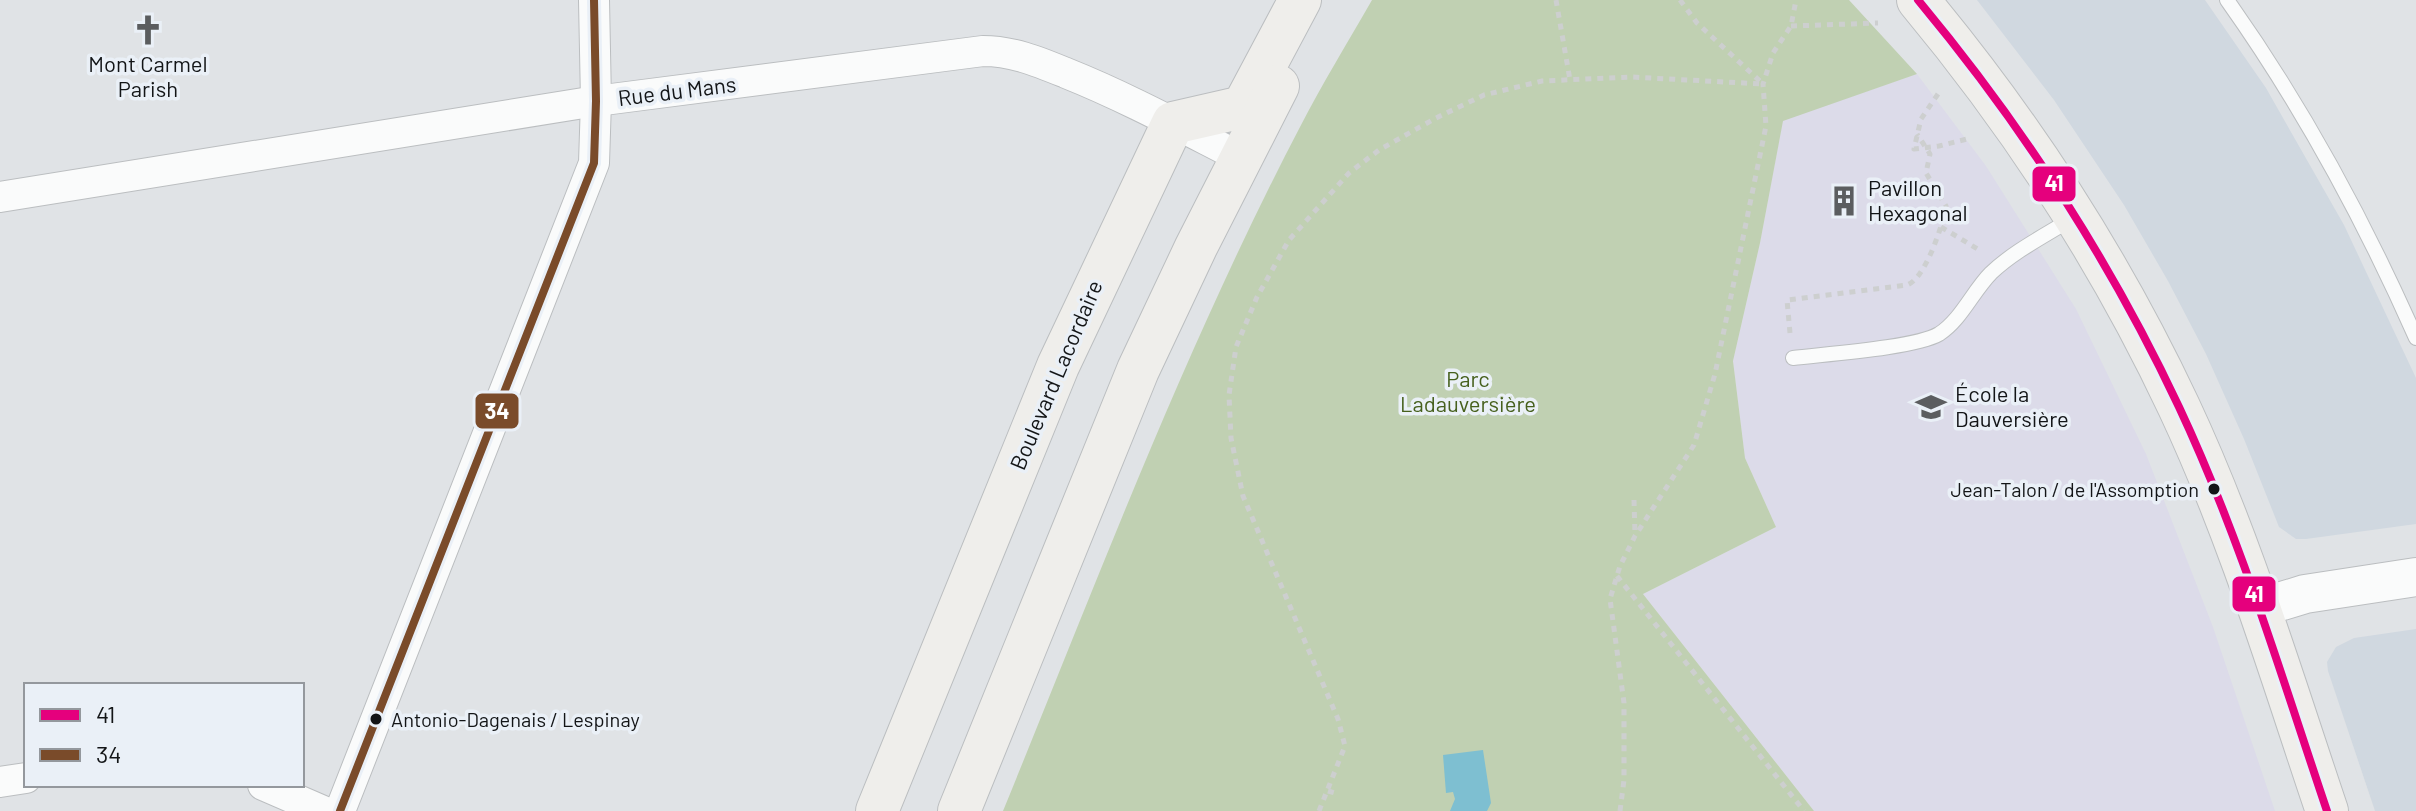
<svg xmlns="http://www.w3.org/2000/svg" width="2416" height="811" font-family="Barlow,sans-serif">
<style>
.built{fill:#d0d8e0}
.education{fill:#dcdbe9}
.green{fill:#c0d0b2}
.water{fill:#7ebfd1}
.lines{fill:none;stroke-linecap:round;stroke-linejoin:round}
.service-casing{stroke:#bbbec0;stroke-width:16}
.minor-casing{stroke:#bbbec0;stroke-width:32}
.tertiary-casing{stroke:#bbbec0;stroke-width:40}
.secondary-casing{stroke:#bbbec0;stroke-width:44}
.path{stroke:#cdcfcf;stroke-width:5;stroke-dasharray:6 6;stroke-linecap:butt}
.service{stroke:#fafbfb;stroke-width:14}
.minor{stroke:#fafbfb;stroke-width:30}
.tertiary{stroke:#fafbfb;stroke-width:38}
.secondary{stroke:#efeeeb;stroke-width:42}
.bus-1-casing{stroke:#eaf0f7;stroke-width:14}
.bus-2-casing{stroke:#eaf0f7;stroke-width:14}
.bus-1{stroke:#e5007d;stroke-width:8}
.bus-2{stroke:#7a4b2a;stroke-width:8}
.bus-dot{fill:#131517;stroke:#eaf0f7;stroke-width:3}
.labels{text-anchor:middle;stroke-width:7;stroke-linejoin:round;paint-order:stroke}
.bus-label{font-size:20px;fill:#131517;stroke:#eaf0f7;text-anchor:end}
.poi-label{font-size:22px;fill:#131517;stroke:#eaf0f7;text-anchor:start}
.street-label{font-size:22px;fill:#131517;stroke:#eaf0f7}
.park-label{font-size:22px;fill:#46601d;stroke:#eaf0f7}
.line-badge{stroke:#eaf0f7;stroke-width:3}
.badge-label{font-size:22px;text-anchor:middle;font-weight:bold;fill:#fff}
</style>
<rect width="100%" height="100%" fill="#e0e3e6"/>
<!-- built -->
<g class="built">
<polygon points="1977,0 2205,0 2266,88 2344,225 2416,378 2416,524 2306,539 2296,539 2279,527 2244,439 2206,354 2168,281 2124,205 2054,100"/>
<polygon points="2416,629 2416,811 2375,811 2328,671 2327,662 2336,647 2354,638"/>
</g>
<!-- education -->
<polygon class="education" points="1917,74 1986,166 2076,309 2146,454 2213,627 2275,811 1814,811 1643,594 1776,527 1745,458 1733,361 1760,243 1783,120"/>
<!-- green -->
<path class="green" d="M1372 0H1849L1917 74 1783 121 1760 243 1733 361 1745 458 1776 527 1643 594 1814 811H1003C1097 581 1185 347 1300 127 1322 84 1348 42 1372 0Z"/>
<!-- water -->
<polygon class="water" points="1483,750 1491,803 1487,811 1450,811 1455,799 1453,792 1446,793 1443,755"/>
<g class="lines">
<!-- service casing -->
<g class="service-casing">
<g id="service">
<path d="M2227 0C2303 107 2363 218 2416 338"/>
<path d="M1793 358C1825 354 1915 348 1939 334 1961 320 1973 291 1991 273 2014 251 2046 235 2073 218"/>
</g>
</g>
<!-- minor casing -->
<g class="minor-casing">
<g id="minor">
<path d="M0 197 596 101 983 51C1013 51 1039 62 1066 73 1126 97 1183 128 1240 157"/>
<polyline points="0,782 26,778"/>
<polyline points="263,785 323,811"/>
<polyline points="340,811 594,163 596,101 594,0"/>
</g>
</g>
<!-- tertiary casing -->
<g class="tertiary-casing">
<polyline id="tertiary" points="2259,608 2305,594 2416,577"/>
</g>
<!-- secondary casing -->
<g class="secondary-casing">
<g id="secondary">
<path d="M1918 0C2023 126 2109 258 2179 407 2240 537 2281 675 2327 811"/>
<polyline points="877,811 1058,366 1173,123 1243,107 1300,0"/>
<polyline points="959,811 1138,370 1196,247 1278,86"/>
</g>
</g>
<!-- path -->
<g class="path">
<polyline points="1556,0 1570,80"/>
<polyline points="1680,0 1697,23 1762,83"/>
<polyline points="1791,26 1878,23"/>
<polyline points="1938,94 1921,119 1914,149 1939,146 1971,138"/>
<polyline points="1941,227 1981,251"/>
<path d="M1790 333 1787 300 1907 285C1925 279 1943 225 1946 206L1926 173 1930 154 1917 134"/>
<polyline points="1634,500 1635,535"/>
<polyline points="1617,576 1804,811"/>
<polyline points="1328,791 1338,794"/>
<polyline points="1319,811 1345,746 1338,719 1243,496 1231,438 1229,395 1236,347 1257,297 1289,240 1349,173 1379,150 1436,118 1484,95 1542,81 1631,77 1763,84"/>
<polyline points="1620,811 1624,780 1624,703 1610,599 1620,566 1635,536 1694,445 1715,374 1766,126 1763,84 1773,53 1791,26 1796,0"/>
</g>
<!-- service -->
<use href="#service" class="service"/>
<!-- minor -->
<use href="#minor" class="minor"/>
<!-- tertiary -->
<use href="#tertiary" class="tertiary"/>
<!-- secondary -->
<use href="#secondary" class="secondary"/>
<!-- bus-1 casing -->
<g class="bus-1-casing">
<path id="bus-1" d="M1918 0C2023 126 2109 258 2179 407 2240 537 2281 675 2327 811"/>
</g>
<!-- bus-2 casing -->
<g class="bus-2-casing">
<polyline id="bus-2" points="340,811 594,163 596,101 594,0"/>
</g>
<!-- bus-1 -->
<use href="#bus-1" class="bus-1"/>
<!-- bus-2 -->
<use href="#bus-2" class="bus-2"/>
</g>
<!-- icons -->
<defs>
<g id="church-bare" transform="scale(2.4)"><path d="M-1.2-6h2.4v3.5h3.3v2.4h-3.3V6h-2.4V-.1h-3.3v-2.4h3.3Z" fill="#5b5d5f" stroke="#eaf0f7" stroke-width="2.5" paint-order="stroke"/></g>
<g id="building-bare" transform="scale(2.4)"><path d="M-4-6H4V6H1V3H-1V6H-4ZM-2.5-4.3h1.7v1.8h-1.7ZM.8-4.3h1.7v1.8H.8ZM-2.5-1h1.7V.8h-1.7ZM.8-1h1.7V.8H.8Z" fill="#5b5d5f" stroke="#eaf0f7" stroke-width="2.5" paint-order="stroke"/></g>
<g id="school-bare" transform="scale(2.4)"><path d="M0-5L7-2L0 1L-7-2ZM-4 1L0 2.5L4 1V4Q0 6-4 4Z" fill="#5b5d5f" stroke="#eaf0f7" stroke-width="2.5" paint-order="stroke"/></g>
</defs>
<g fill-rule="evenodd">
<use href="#church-bare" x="148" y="30"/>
<use href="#building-bare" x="1844" y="201"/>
<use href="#school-bare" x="1931" y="407"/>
</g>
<!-- markers -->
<g class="bus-dot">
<circle cx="2214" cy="489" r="7"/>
<circle cx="376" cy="719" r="7"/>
</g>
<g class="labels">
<!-- bus labels -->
<g class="bus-label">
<text x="2199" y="497">Jean-Talon / de l'Assomption</text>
<text x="391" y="727" text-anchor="start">Antonio-Dagenais / Lespinay</text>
</g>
<!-- poi labels -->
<g class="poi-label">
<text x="148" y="72" text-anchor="middle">Mont Carmel<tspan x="148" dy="25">Parish</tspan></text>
<text x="1868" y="196">Pavillon<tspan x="1868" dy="25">Hexagonal</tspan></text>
<text x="1955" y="402">École la<tspan x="1955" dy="25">Dauversière</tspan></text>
</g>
<!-- street labels -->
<g class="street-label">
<text transform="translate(677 91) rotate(-7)" y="8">Rue du Mans</text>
<text transform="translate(1056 375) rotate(-67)" y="8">Boulevard Lacordaire</text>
</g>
<!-- park labels -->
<g class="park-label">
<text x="1468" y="387">Parc<tspan x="1468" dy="25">Ladauversière</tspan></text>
</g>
</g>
<g class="line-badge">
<rect x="2031" y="165" width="46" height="38" rx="8" fill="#e5007d"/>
<rect x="474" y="392" width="46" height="38" rx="8" fill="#7a4b2a"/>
<rect x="2231" y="575" width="46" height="38" rx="8" fill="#e5007d"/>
</g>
<g class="badge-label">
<text x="2054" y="191">41</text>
<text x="497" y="419">34</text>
<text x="2254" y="602">41</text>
</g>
<!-- legend -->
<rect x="24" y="683" width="280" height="104" fill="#eaf0f7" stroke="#94989d" stroke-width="2"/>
<rect x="40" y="709" width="40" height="12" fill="#e5007d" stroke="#94989d" stroke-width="2"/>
<text x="96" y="723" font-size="24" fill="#131517">41</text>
<rect x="40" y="749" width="40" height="12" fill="#7a4b2a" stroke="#94989d" stroke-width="2"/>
<text x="96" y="763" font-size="24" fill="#131517">34</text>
</svg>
